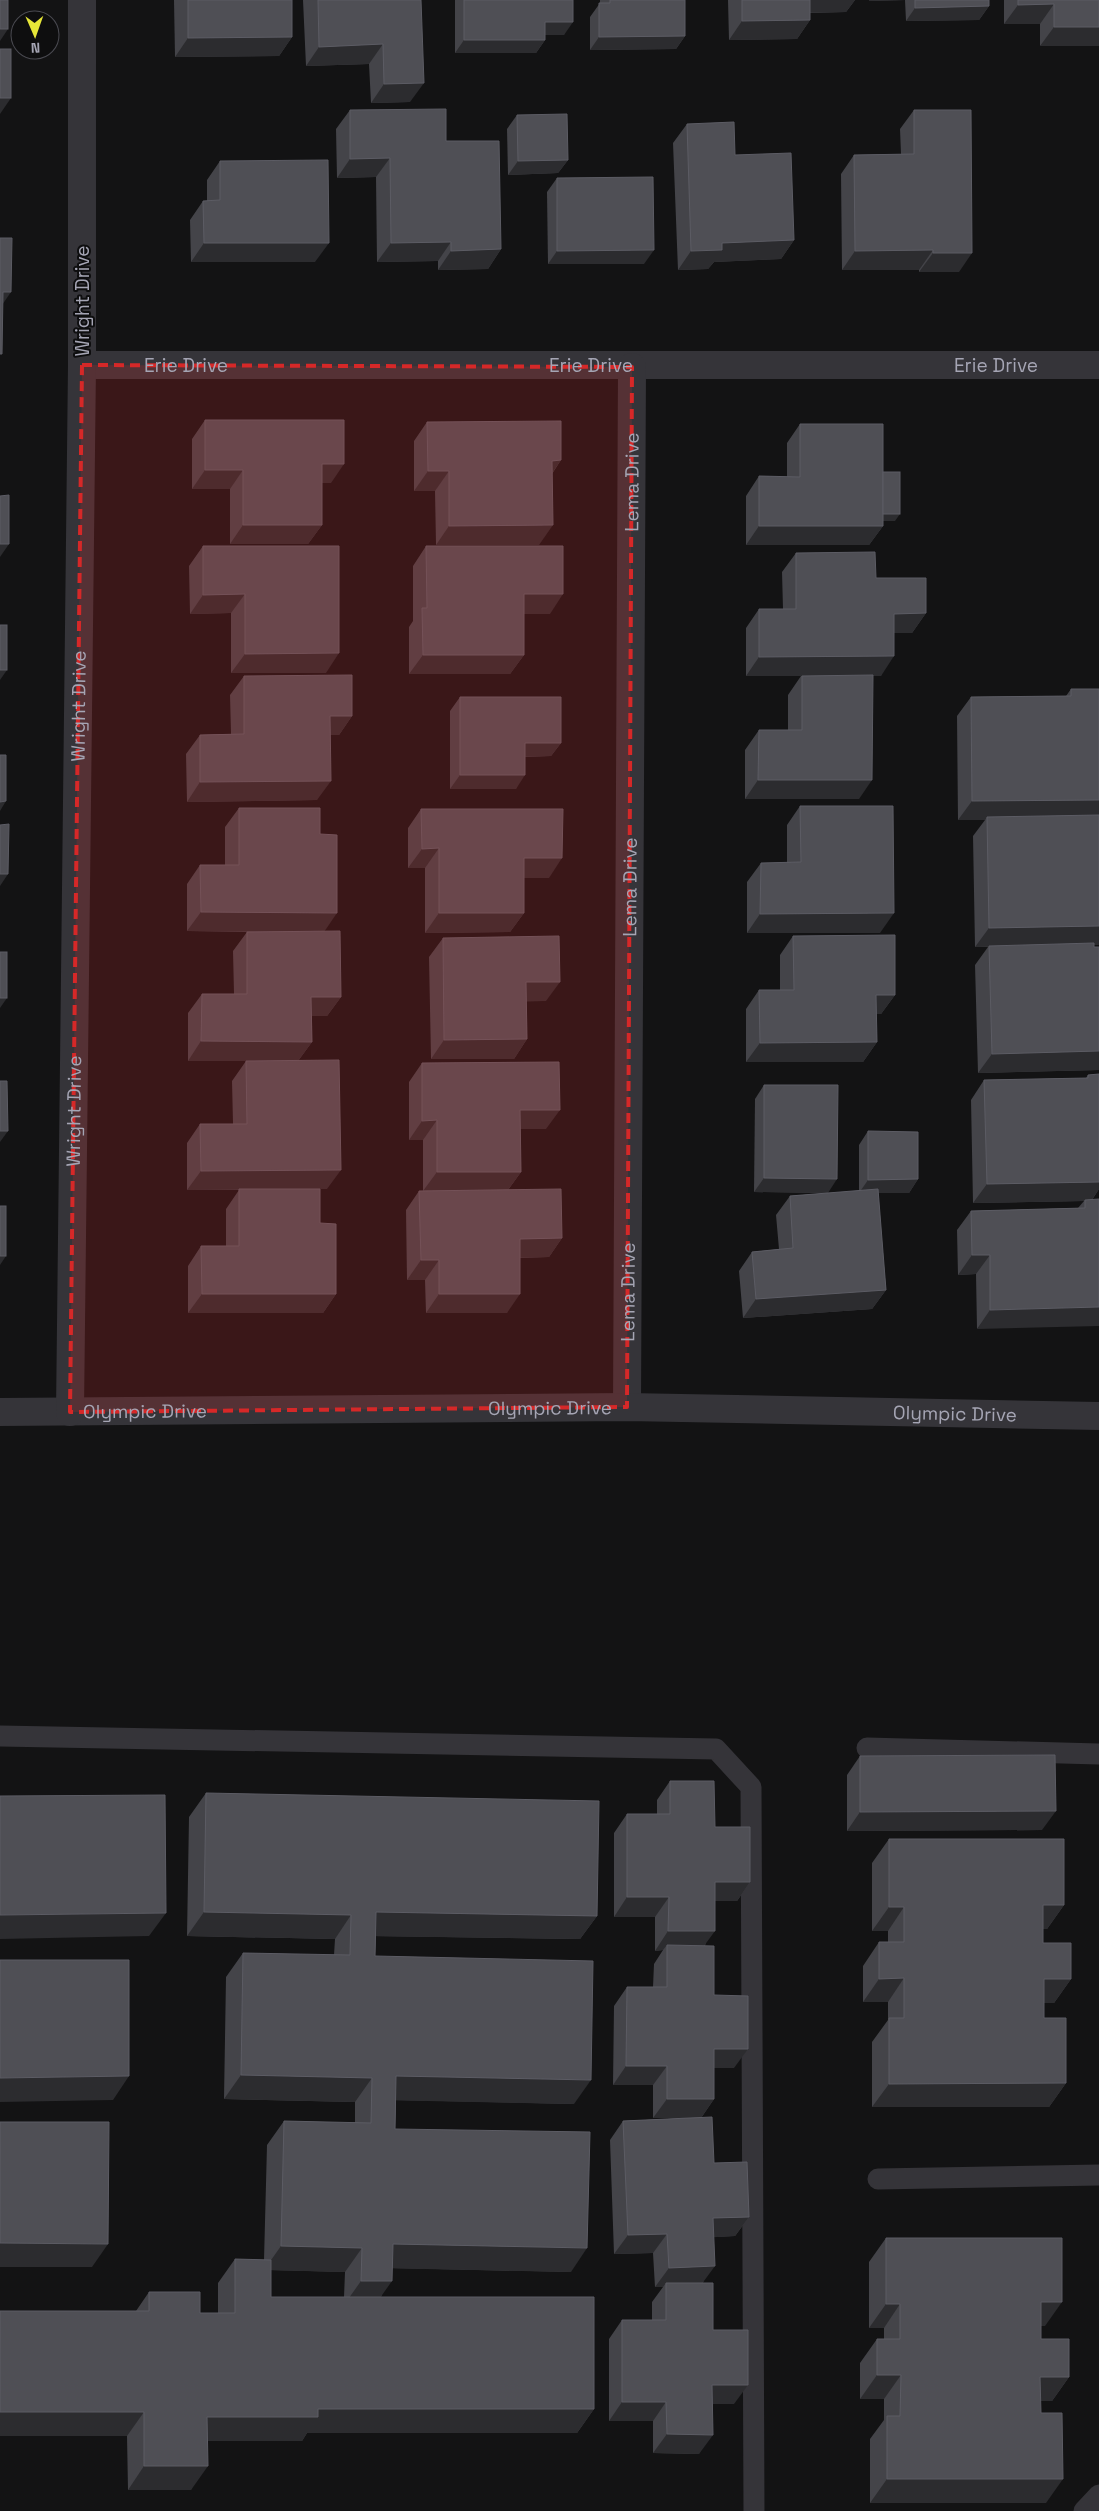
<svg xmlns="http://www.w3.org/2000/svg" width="1099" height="2511" font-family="'Space Grotesk',sans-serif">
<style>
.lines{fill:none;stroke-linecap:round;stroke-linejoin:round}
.service{stroke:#353439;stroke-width:21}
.minor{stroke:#353439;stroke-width:28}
.wall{fill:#444449;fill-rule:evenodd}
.shaded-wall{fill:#2c2c2f}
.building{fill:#4f4f55;stroke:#5c5c64}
.marked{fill:#d62828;fill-opacity:0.2;stroke:#d62828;stroke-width:4;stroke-dasharray:10 6;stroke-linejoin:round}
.labels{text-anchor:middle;stroke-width:4;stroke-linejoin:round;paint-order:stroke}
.street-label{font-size:19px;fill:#a5a5b4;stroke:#0e0e0f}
</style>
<rect width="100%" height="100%" fill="#131314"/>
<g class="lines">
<!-- service -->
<g class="service">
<polyline points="0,1736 716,1749 751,1787 754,2511"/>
<polyline points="867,1748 1099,1754"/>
<polyline points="878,2179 1099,2175"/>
<polyline points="1084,2511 1099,2495"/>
</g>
<!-- minor -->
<g class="minor">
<path id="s1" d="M82 365H1099"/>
<path id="s2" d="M627 1407 632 367"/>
<path id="s3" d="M0 1412 627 1407 1099 1416"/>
<path id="s4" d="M70 1412 82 365V0"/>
</g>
</g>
<!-- wall -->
<g class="wall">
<polygon points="174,0 292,0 292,37 279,56 175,57"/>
<polygon points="303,0 421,0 410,102 371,103 369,64 306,66"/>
<polygon points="455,0 573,0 564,35 545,35 545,40 536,53 455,53"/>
<polygon points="600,0 685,0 685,36 676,49 590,50 590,17 600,3"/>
<polygon points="728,0 855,0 846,12 810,13 810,20 797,39 729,40"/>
<polygon points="869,0 989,0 989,6 979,20 906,21 905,0 869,1"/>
<polygon points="1004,0 1099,0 1040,46 1040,24 1004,24"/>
<polygon points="350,110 446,141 501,249 488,269 438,270 438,261 377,262 376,177 337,178 336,129"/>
<polygon points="914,110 959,272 919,272 919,270 842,270 841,174 854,155 901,154 900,129"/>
<polygon points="517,115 568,160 558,173 508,175 507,129"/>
<polygon points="687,124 735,155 794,240 781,259 714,262 708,269 678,270 673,143"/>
<polygon points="220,161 315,262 191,262 190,220 203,201 207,201 207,180"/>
<polygon points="557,178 644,264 548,264 547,192"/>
<polygon points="205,420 331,483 322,483 322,525 308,544 230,544 230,489 192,489 192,439"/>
<polygon points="427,422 561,460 552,474 539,545 436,545 435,491 414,491 414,441"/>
<polygon points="800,424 883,472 895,521 883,521 883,526 869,545 746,545 746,496 759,476 787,477 787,443"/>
<polygon points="203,546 326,673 231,673 231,613 190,614 189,566"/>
<polygon points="426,546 550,614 524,614 524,655 510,674 409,674 409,627 413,621 413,566"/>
<polygon points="796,553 876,578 926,613 912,633 894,633 881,676 873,676 859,799 745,799 745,750 759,730 788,730 788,695 801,676 746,676 746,628 759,609 783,609 782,572"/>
<polygon points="244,676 352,716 339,735 330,735 317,800 187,802 186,754 200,735 231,734 230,695"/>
<polygon points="1071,689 1099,689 1099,945 1094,945 1094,947 1099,947 1099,1070 978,1073 975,965 988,947 975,947 973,836 985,820 958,820 957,716 971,697 1066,696"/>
<polygon points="460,697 561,743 551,756 525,757 516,789 450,789 450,711"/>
<polygon points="800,806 880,933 747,933 747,882 761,863 787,863 787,825"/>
<polygon points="239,808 320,834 324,931 341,997 327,1016 312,1016 312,1042 298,1061 327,1189 300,1189 320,1223 336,1294 323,1313 188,1313 188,1266 201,1246 226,1246 226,1209 239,1190 187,1190 187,1143 200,1124 233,1124 232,1081 246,1061 285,1061 188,1061 188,1013 202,994 234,994 233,951 247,932 187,931 187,884 200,865 225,865 225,827"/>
<polygon points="421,809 549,878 524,878 524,913 510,932 425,933 425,868 408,868 408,828"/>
<polygon points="793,936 895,995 881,1014 876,1014 877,1042 863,1062 746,1062 746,1009 759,990 780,990 780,955"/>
<polygon points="443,938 546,1001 526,1001 527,1039 514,1059 431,1059 429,957"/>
<polygon points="422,1063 546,1129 520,1129 521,1172 508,1190 562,1238 549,1257 520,1258 507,1313 426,1313 425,1280 407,1280 406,1210 419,1191 423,1191 423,1140 409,1140 409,1082"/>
<polygon points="1099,1074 1099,1189 1092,1200 977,1329 976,1274 958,1275 957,1230 971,1211 1078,1208 1084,1201 973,1203 971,1100 984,1080 1086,1078 1088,1075"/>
<polygon points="764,1085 828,1193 754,1192 755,1099"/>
<polygon points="868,1131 918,1179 909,1193 878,1193 886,1290 872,1309 743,1318 739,1271 752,1252 779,1249 776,1215 790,1196 859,1191 859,1145"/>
<polygon points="860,1756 1042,1830 847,1831 847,1775"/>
<polygon points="670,1781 715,1827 750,1882 737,1901 715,1901 705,1946 714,1995 734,2068 714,2068 714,2099 701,2118 714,2163 749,2217 735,2236 714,2237 703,2283 713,2330 734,2404 713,2404 699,2454 653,2453 653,2421 609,2421 609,2339 622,2320 652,2320 652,2302 663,2287 655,2287 653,2253 614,2254 610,2140 623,2121 689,2118 653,2118 653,2085 613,2085 614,2006 627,1987 653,1987 654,1964 663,1950 655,1951 655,1917 614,1917 614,1833 627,1814 657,1814 657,1800"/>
<path d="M206 1793 597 1916 580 1939 376 1936 375 1956 574 2104 396 2100 395 2129 571 2272 392 2268 381 2297 594 2409 577 2433H307L302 2441H208L191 2490H128L127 2436H0V2311H136L149 2292 200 2313H218V2283L235 2259 264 2260 267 2145 284 2121 355 2123V2102L224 2099 226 1977 243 1953 334 1955 335 1939 187 1936 189 1817ZM271 2270 345 2272 344 2297H271Z"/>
<polygon points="889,1839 1064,1905 1047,1929 1043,1929 1043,1943 1071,1979 1054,2003 1044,2003 1044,2018 1066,2083 1049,2107 872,2107 872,2042 888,2020 888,2002 863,2002 863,1966 879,1942 888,1942 888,1931 872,1931 872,1863"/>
<polygon points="886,2238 1045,2326 1041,2326 1041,2339 1069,2377 1052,2401 1040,2401 1046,2503 870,2503 870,2439 884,2420 884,2399 860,2399 860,2363 877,2339 884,2339 884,2328 869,2328 869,2262"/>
</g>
<!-- shaded-wall -->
<g class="shaded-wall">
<polygon points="806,0 855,0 846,12 796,13"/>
<polygon points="869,0 906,0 869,1"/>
<polygon points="1054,4 1040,24 1004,24 1018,5"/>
<polygon points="989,6 979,20 906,21 915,8"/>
<polygon points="810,20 797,39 729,40 742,21"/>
<polygon points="545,22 573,22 564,35 536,35"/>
<polygon points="1054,27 1099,27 1099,46 1040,46"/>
<polygon points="0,29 8,29 0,41"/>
<polygon points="685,36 676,49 590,50 599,37"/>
<polygon points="292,37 279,56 175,57 188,38"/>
<polygon points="464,40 545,40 536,53 455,53"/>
<polygon points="383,44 369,64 306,66 319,47"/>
<polygon points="424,83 410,102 371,103 384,84"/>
<polygon points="0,98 11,98 0,114"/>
<polygon points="390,158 376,177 337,178 350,159"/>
<polygon points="568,160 558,173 508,175 518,161"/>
<polygon points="794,240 781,259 714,262 708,269 678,270 691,251 722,243"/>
<polygon points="451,242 438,261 377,262 391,243"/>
<polygon points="204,243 329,243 315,262 191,262"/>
<polygon points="501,249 488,269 438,270 451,251"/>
<polygon points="654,250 644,264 548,264 557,251"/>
<polygon points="933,250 919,270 842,270 855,251"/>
<polygon points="933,253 972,253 959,272 919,272"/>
<polygon points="3,292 11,292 0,308"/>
<polygon points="561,460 548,479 552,461"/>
<polygon points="322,464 344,464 331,483 309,483"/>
<polygon points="205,470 243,470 230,489 192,489"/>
<polygon points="428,471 449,471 435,491 414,491"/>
<polygon points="877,514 900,514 895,521 872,521"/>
<polygon points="243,525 322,525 308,544 230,544"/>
<polygon points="553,525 539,545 436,545 449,526"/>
<polygon points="759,526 883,526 869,545 746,545"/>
<polygon points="0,544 9,544 0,557"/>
<polygon points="245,594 231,613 190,614 203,595"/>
<polygon points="524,594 563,594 550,614 510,614"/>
<polygon points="926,613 912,633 881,633 894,614"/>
<polygon points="339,653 326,673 231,673 245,654"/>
<polygon points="423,655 524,655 510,674 409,674"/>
<polygon points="894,656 881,676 746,676 759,657"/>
<polygon points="0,670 7,670 0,680"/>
<polygon points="330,716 352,716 339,735 316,735"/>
<polygon points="525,743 561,743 551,756 515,757"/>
<polygon points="460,775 525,775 516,789 450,789"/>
<polygon points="758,780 872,780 859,799 745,799"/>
<polygon points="331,781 317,800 187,802 200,782"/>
<polygon points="1099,800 1099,819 987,817 985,820 958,820 972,801"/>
<polygon points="6,801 0,811 0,802"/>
<polygon points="439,848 425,868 408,868 422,849"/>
<polygon points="524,858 562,858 549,878 510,878"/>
<polygon points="0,874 8,874 0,886"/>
<polygon points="201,912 337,913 324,932 187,931"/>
<polygon points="439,913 524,913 510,932 425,933"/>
<polygon points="894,913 880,933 747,933 760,914"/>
<polygon points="1099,926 1099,945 975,947 989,928"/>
<polygon points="526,982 560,982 546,1001 512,1002"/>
<polygon points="876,995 895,995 881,1014 863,1014"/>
<polygon points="311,997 341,997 327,1016 298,1016"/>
<polygon points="0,998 7,998 0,1008"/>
<polygon points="527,1039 514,1059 431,1059 444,1040"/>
<polygon points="201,1041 312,1042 298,1061 188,1061"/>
<polygon points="877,1042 863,1062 746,1062 760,1043"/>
<polygon points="1099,1051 1099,1070 978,1073 992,1054"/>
<polygon points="520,1110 560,1110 546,1129 506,1129"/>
<polygon points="437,1120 423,1140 409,1140 422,1121"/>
<polygon points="0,1131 8,1131 0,1142"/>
<polygon points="341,1170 327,1189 187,1190 201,1171"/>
<polygon points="437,1172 521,1172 507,1191 423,1191"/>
<polygon points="764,1178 837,1179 828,1193 754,1192"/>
<polygon points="918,1179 909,1193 859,1193 868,1180"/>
<polygon points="1099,1182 1099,1189 1091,1201 1085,1200 1084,1201 973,1203 987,1184"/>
<polygon points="562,1238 549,1257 506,1258 520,1239"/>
<polygon points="972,1255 990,1255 976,1274 958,1275"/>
<polygon points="0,1256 6,1256 0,1265"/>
<polygon points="421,1260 439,1260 425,1280 407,1280"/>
<polygon points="886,1290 872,1309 743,1318 756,1299"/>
<polygon points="202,1294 336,1294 323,1313 188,1313"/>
<polygon points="439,1294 520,1294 507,1313 426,1313"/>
<polygon points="1099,1307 1099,1326 977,1329 990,1310"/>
<polygon points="1056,1811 1042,1830 847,1831 860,1812"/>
<polygon points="715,1882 750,1882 737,1901 701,1901"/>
<polygon points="627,1897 669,1897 655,1917 614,1917"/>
<polygon points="1043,1905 1064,1905 1047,1929 1027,1929"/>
<polygon points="889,1907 904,1907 888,1931 872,1931"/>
<polygon points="204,1912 351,1915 335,1939 187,1936"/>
<polygon points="376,1912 597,1916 580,1939 360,1936"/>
<polygon points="166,1913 149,1936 0,1939 0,1915"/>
<polygon points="668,1931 715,1931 701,1950 667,1945 663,1950 655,1951"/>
<polygon points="904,1978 888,2002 863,2002 879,1979"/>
<polygon points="1044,1979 1071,1979 1054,2003 1027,2003"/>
<polygon points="714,2049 748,2049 734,2068 701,2068"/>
<polygon points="626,2066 667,2066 653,2085 613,2085"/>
<polygon points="241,2075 372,2078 355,2102 224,2099"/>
<polygon points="129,2076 113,2100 0,2102 0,2078"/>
<polygon points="396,2076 591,2080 574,2104 379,2100"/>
<polygon points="1066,2083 1049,2107 872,2107 889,2084"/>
<polygon points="667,2099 714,2099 701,2118 653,2118"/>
<polygon points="749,2217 735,2236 700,2238 713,2218"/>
<polygon points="667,2234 653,2253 614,2254 628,2235"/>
<polygon points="0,2243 108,2244 92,2267 0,2267"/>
<polygon points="393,2244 587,2248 571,2272 376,2268"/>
<polygon points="281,2246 362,2248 345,2272 264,2270"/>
<polygon points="715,2266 701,2285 666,2283 663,2287 655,2287 669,2268"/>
<polygon points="361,2281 392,2281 375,2305 344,2305"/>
<polygon points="1041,2302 1062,2302 1045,2326 1025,2326"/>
<polygon points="886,2304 900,2304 884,2328 869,2328"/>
<polygon points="877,2375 901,2375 884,2399 860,2399"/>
<polygon points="1040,2377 1069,2377 1052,2401 1023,2401"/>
<polygon points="712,2385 748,2385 734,2404 699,2404"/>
<polygon points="622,2402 666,2402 653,2421 609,2421"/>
<polygon points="318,2409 594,2409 577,2433 307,2433 302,2441 191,2441 207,2417"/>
<polygon points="0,2412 144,2412 127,2436 0,2436"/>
<polygon points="667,2434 713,2435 699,2454 653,2453"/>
<polygon points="144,2466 208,2466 191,2490 128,2490"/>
<polygon points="887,2479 1063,2479 1046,2503 870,2503"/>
</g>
<!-- building -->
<g class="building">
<rect x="0" y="0" width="8" height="29"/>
<polygon points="188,0 292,0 292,37 188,38"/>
<polygon points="318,0 421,0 424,83 384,84 383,44 319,47"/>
<polygon points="464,0 573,0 573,22 545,22 545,40 464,40"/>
<polygon points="610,0 685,0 685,36 599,37 599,3 610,3"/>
<polygon points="742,0 810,0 810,20 742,21"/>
<polygon points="915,0 989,0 989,6 915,8"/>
<polygon points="1018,0 1099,0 1099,27 1054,27 1054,4 1018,5"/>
<rect x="0" y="49" width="11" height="49"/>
<polygon points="446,109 446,141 499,141 501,249 451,251 451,242 391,243 390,158 350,159 350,110"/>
<polygon points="914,110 971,110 972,253 933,253 933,250 855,251 854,155 914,154"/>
<polygon points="567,114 568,160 518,161 517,115"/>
<polygon points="734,122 735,155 791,153 794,240 722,243 722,250 691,251 687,124"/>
<polygon points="328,160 329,243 204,243 203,201 220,200 220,161"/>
<polygon points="653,177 654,250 557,251 557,178"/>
<polygon points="0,238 12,238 11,292 3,292 2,354 0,354"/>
<polygon points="205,420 344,420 344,464 322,464 322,525 243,525 243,470 205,470"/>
<polygon points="561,421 561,460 552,461 553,525 449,526 449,471 428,471 427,422"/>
<polygon points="800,424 883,424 883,526 759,526 759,476 800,477"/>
<rect x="883" y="472" width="17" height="42"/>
<polygon points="9,495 9,544 0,544 0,496"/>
<polygon points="203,546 339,546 339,653 245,654 245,594 203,595"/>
<polygon points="426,546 563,546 563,594 524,594 524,655 423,655 422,608 427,608"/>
<polygon points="875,552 876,578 926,578 926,613 894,614 894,656 759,657 759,609 796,609 796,553"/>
<rect x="0" y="625" width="7" height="45"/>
<polygon points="352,675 352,716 330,716 331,781 200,782 200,735 244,734 244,676"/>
<polygon points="873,675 872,780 758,780 759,730 802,730 802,676"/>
<polygon points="1071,689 1099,689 1099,800 972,801 971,697 1071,696"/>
<polygon points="460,697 561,697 561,743 525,743 525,775 460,775"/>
<polygon points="0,755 6,755 6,801 0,802"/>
<polygon points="800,806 893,806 894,913 760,914 761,863 801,862"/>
<polygon points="239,808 320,808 320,834 337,835 337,913 201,912 200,865 239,865"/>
<polygon points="421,809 563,809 562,858 524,858 524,913 439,913 439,848 422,849"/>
<polygon points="1099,815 1099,926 989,928 987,817"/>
<polygon points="9,824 8,874 0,874 0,825"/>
<polygon points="340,931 341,997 311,997 312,1042 201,1041 202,994 247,994 247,932"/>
<polygon points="895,935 895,995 876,995 877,1042 760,1043 759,990 794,990 793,936"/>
<polygon points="559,936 560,982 526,982 527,1039 444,1040 443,938"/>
<polygon points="1094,943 1094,947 1099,947 1099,1051 992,1054 989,946"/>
<rect x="0" y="952" width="7" height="46"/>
<polygon points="339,1060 341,1170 201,1171 200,1124 247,1124 246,1061"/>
<polygon points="559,1062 560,1110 520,1110 521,1172 437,1172 437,1120 422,1121 422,1063"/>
<polygon points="1099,1074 1099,1182 987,1184 984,1080 1088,1078 1088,1075"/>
<polygon points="0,1081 7,1081 8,1131 0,1131"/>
<polygon points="764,1085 838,1085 837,1179 764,1178"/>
<polygon points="868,1131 918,1132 918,1179 868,1180"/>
<polygon points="239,1189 320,1189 320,1223 336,1224 336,1294 202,1294 201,1246 239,1246"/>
<polygon points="561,1189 562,1238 520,1239 520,1294 439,1294 439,1260 421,1260 419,1191"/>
<polygon points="878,1189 886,1290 756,1299 752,1252 793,1248 790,1196"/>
<polygon points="1099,1199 1099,1307 990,1310 990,1255 972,1255 971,1211 1085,1208 1085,1200"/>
<rect x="0" y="1206" width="6" height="50"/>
<polygon points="1055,1755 1056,1811 860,1812 860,1756"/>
<polygon points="670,1781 714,1781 715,1827 750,1827 750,1882 715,1882 715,1931 668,1931 669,1897 627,1897 627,1814 670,1814"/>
<polygon points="206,1793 599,1801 597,1916 376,1912 375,1956 593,1961 591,2080 396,2076 395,2129 590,2132 587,2248 393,2244 392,2281 361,2281 362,2248 281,2246 284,2121 371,2123 372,2078 241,2075 243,1953 350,1955 351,1915 204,1912"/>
<polygon points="165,1795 166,1913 0,1915 0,1796"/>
<polygon points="889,1839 1064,1839 1064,1905 1043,1905 1043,1943 1071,1943 1071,1979 1044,1979 1044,2018 1066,2018 1066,2083 889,2084 889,2018 904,2018 904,1978 879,1979 879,1942 904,1942 904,1907 889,1907"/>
<polygon points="667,1945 714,1946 714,1995 748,1996 748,2049 714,2049 714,2099 667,2099 667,2066 626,2066 627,1987 667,1987"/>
<polygon points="0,1960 129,1960 129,2076 0,2078"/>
<polygon points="712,2117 714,2163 747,2162 749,2217 713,2218 715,2266 669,2268 667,2234 628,2235 623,2121"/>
<polygon points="0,2122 109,2122 108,2244 0,2243"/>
<polygon points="886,2238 1062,2238 1062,2302 1041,2302 1041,2339 1069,2339 1069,2377 1040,2377 1041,2413 1062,2413 1063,2479 887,2479 887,2416 900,2416 901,2375 877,2375 877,2339 900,2339 900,2304 886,2304"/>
<polygon points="235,2259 271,2260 271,2297 594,2297 594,2409 318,2409 318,2417 207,2417 208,2466 144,2466 144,2412 0,2412 0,2311 149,2311 149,2292 200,2292 200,2313 235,2313"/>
<polygon points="666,2283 713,2283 713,2330 748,2330 748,2385 712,2385 713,2435 667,2434 666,2402 622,2402 622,2320 666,2320"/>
</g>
<!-- marked area -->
<path class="marked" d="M82 365 632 367 627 1407 70 1412Z"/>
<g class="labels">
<!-- street labels -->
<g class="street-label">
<text transform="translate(82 301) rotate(-90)" y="7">Wright Drive</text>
<text dy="7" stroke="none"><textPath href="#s1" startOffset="104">Erie Drive</textPath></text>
<text dy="7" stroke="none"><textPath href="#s1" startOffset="914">Erie Drive</textPath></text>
<text dy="7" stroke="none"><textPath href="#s1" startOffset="509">Erie Drive</textPath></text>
<text dy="7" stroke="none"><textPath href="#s2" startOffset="925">Lema Drive</textPath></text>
<text dy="7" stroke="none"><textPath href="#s4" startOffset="706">Wright Drive</textPath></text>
<text dy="7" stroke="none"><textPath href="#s2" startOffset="520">Lema Drive</textPath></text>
<text dy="7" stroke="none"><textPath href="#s4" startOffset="301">Wright Drive</textPath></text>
<text dy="7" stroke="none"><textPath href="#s2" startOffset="115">Lema Drive</textPath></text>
<text dy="7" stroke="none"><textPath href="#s3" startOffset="550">Olympic Drive</textPath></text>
<text dy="7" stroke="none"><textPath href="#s3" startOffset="145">Olympic Drive</textPath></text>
<text dy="7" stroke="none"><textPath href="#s3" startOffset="955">Olympic Drive</textPath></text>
</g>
</g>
<!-- north arrow -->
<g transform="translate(35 35) rotate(178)"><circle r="24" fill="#0e0e0f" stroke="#4a4a51"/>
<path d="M0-4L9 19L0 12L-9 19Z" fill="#e6e638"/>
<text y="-8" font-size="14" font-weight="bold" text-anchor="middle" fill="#a5a5b4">N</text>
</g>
</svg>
